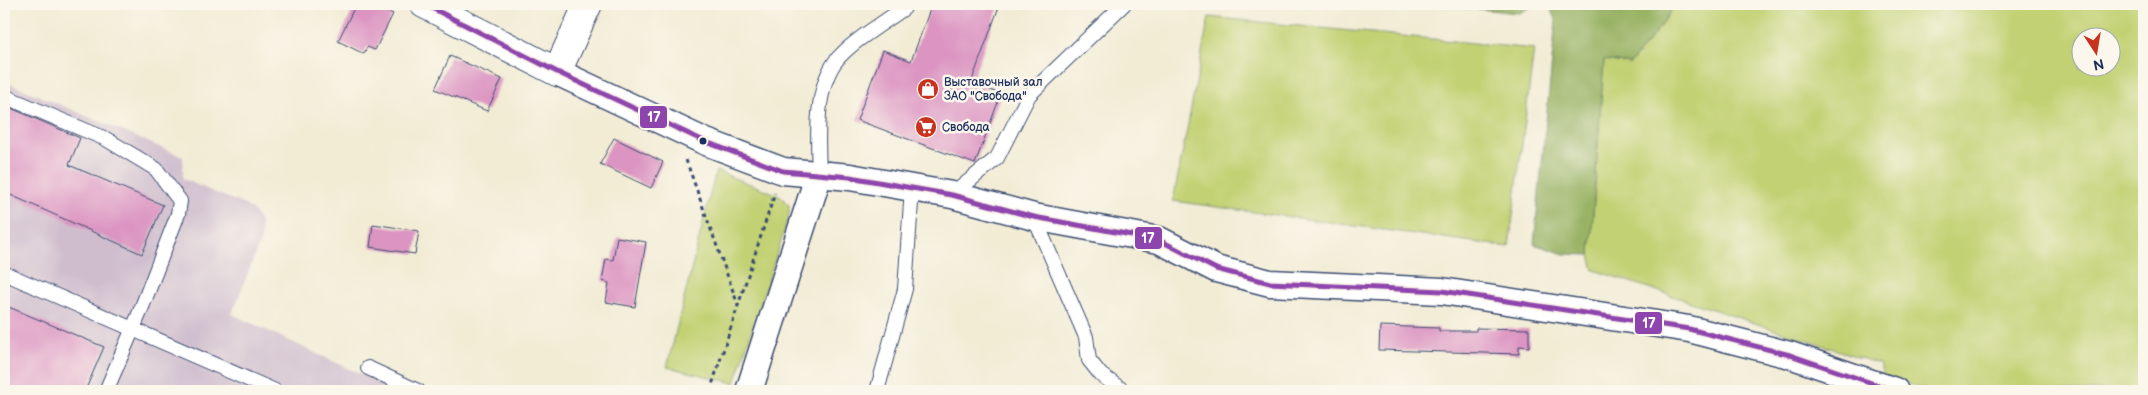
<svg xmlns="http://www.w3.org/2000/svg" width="2148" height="395" font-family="'Balsamiq Sans',sans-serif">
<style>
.industrial{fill:#cfbdce}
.green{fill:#c2d173;stroke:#6e8068;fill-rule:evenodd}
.forest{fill:#99b365;stroke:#5a7162}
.building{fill:#dc95c2}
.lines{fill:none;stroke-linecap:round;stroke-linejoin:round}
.service-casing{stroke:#3b4b70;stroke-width:16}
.minor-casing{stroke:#3b4b70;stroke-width:29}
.tertiary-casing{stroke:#3b4b70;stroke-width:30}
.path{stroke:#3b4b70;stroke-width:3;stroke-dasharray:4 4;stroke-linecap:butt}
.service{stroke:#fff;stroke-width:14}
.minor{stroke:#fff;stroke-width:26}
.tertiary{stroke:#fff;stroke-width:28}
.bus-1-casing{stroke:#fbf7ec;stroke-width:9}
.bus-1{stroke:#8e44ad;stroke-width:5}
.bus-dot{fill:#1b2f5e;stroke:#fbf7ec;stroke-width:2}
.labels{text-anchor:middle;stroke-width:5;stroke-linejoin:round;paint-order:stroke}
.poi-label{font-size:12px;fill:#1b2f5e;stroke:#fbf7ec;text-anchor:start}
.line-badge{stroke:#fbf7ec;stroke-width:2}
.badge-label{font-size:14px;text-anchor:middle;font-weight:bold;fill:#fff}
</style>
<rect width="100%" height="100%" fill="#fbf7ec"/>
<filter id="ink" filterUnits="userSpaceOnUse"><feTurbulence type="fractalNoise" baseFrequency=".02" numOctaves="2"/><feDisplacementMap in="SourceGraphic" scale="10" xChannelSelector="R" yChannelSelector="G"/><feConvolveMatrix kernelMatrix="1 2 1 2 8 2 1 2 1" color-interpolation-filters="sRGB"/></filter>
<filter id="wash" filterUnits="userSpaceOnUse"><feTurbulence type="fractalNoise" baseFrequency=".0096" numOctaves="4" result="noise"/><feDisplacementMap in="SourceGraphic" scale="20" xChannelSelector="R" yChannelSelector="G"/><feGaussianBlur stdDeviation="1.12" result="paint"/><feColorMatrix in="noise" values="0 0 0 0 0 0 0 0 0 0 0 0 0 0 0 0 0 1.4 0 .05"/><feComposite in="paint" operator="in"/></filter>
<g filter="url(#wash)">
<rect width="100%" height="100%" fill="#f2ecd5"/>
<!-- industrial -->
<polygon class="industrial" points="4,81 183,157 183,179 245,205 254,212 260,222 261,239 232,314 397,391 4,391"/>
<!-- green -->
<g class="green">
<path d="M1675 4H2144V391H1929L1884 376 1879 364 1594 270 1590 255 1604 60 1630 64 1661 26ZM2080 38H2110V68H2080Z"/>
<polygon points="1209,17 1534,49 1509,247 1173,201"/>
<polygon points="716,171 779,195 789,205 789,216 735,383 667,367"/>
</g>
<!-- forest -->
<g class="forest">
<polygon points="1427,4 1537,4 1519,13"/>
<polygon points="1548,4 1675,4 1661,26 1630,64 1604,60 1590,255 1564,254 1534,244 1556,20"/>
</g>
<g id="blocks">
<!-- building -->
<g class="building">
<polygon points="356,4 372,4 393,14 375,50 367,47 364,54 338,41"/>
<polygon points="932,4 1000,4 971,83 1001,94 975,164 857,120 883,50 911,61"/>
<polygon points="450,56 502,79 487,111 435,89"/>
<polygon points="4,105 80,138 69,165 163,205 142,254 4,192"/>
<polygon points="614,138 663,162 651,188 600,164"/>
<polygon points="373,224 419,231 415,254 370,247"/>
<polygon points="617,237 646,242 635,307 606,302 609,283 602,281 606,259 613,260"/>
<polygon points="4,305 104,347 85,391 4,391"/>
<polygon points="1380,326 1439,328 1439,331 1476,331 1476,328 1529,329 1529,347 1519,346 1519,354 1379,350"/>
</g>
</g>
</g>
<g filter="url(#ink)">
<use href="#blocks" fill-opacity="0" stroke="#3b4b70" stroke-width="1"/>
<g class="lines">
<!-- service casing -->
<g class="service-casing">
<g id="service">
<polyline points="4,96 106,139 156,169 180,201 178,214 140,312 106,391"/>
<path d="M819 174C818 140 814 92 835 62 849 43 885 22 904 8"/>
<polyline points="952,195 997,158 1029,95 1124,4"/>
<polyline points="1034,217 1086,337 1089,360 1101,375 1124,391"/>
<polyline points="4,273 275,391"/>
<polyline points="368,368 418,391"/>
<polyline points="877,391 905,289 912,188"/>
</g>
</g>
<!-- minor casing -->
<g class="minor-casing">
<g id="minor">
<polyline points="557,72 706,142 783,171 850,177 912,188 952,195 1034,217 1159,240 1216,269 1270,283 1442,291 1689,329 1790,355 1895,391"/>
<polyline points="749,391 819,174"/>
</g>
</g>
<!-- tertiary casing -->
<g class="tertiary-casing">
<polyline id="tertiary" points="424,4 557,72 588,4"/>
</g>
<!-- path -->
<g class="path">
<polyline points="686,160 738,305"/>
<polyline points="710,391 775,193"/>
</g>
<!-- service -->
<use href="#service" class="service"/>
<!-- minor -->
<use href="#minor" class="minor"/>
<!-- tertiary -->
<use href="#tertiary" class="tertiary"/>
<!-- bus-1 casing -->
<g class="bus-1-casing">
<polyline id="bus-1" points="424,4 557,72 674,127 706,142 783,171 850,177 912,188 952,195 1034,217 1159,240 1216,269 1270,283 1442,291 1689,329 1790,355 1895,391"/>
</g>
<!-- bus-1 -->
<use href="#bus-1" class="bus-1"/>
</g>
</g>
<!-- icons -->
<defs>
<g id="shop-disc" transform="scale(1.125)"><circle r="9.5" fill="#c8321e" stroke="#fbf7ec"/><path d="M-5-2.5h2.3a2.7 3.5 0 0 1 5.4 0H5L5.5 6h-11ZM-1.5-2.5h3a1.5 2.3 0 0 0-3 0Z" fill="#fff"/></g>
<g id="supermarket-disc" transform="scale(1.125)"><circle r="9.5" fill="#c8321e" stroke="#fbf7ec"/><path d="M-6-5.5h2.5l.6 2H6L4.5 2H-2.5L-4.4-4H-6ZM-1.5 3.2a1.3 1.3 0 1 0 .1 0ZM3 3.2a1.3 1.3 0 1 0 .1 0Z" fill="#fff"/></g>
</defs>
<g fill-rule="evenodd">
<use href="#shop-disc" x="928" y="89"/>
<use href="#supermarket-disc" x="926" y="127"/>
</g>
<!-- markers -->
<circle class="bus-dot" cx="703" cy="141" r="4.5"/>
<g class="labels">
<!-- poi labels -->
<g class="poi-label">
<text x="944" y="86">Выставочный зал<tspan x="944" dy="14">ЗАО "Свобода"</tspan></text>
<text x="942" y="131">Свобода</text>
</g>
</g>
<g class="line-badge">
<rect x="639" y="105" width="29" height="24" rx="5" fill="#8e44ad"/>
<rect x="1134" y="226" width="29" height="24" rx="5" fill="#8e44ad"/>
<rect x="1634" y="311" width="29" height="24" rx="5" fill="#8e44ad"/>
</g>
<g class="badge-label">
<text x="654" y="122">17</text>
<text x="1148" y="243">17</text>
<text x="1649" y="328">17</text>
</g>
<!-- margin -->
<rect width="2148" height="395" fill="none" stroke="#fbf7ec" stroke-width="20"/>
<!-- north arrow -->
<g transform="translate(2096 52) rotate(168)"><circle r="24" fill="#fbf7ec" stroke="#a1a7b3"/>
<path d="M0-4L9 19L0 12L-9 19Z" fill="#c8321e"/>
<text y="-8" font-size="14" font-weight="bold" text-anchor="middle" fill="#1b2f5e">N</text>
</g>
</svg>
